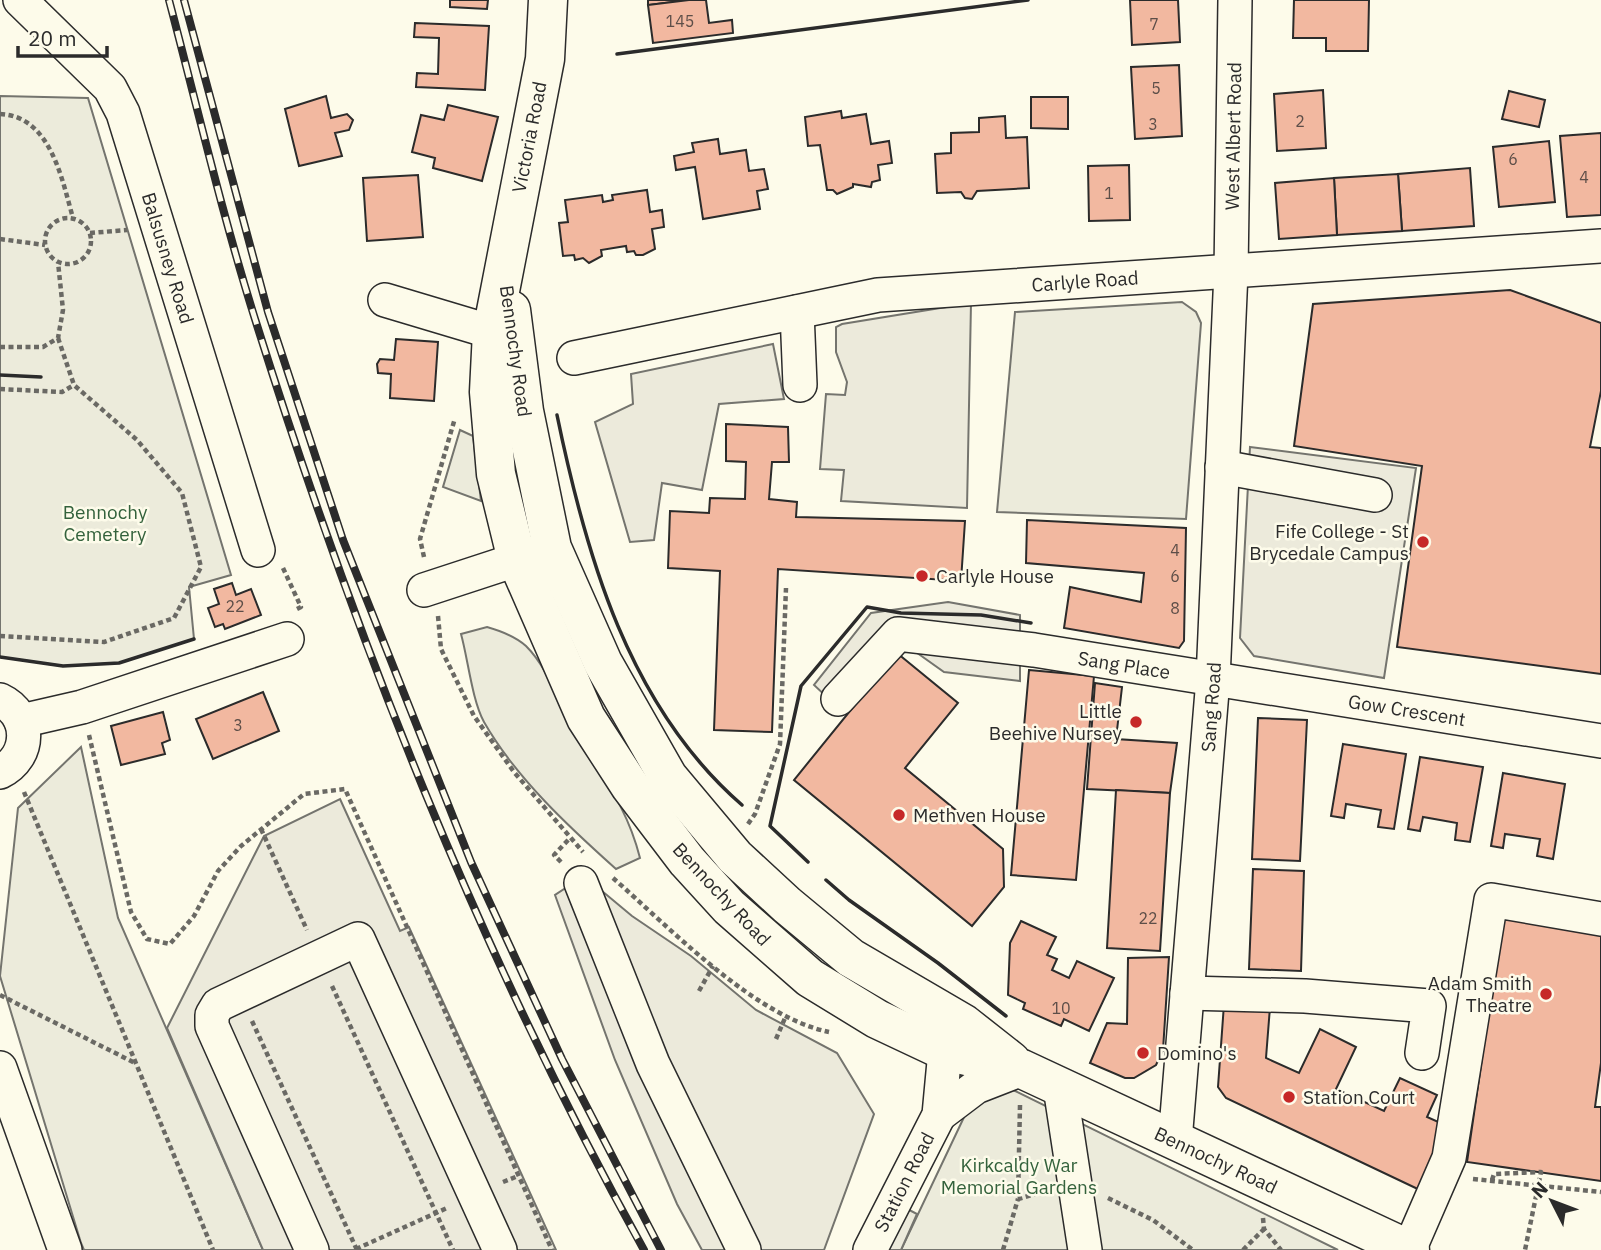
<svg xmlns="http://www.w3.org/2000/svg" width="1601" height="1250" font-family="'IBM Plex Sans',sans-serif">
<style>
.green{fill:#ecebdb;stroke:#74746e;stroke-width:2}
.parking{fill:#eceadb;stroke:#74746e;stroke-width:2}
.building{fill:#f2b8a0;stroke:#2b2b2b;stroke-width:2}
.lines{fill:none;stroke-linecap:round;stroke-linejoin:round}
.minor-casing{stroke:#2b2b2b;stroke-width:36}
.major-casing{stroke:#2b2b2b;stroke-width:41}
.path{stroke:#6a6964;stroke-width:4.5;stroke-dasharray:5 3.5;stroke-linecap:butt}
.minor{stroke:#fdfbea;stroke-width:33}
.major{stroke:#fdfbea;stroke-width:38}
.rail-casing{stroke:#2b2b2b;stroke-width:8}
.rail{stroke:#fdfbea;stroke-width:5;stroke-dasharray:16;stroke-linecap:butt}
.wall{stroke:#2b2b2b;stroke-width:3.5}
.poi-dot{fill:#c62828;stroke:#fdfbea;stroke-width:2.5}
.labels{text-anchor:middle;stroke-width:5;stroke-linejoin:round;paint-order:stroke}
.number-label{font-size:16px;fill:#5d4e48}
.street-label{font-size:19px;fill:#2b2b2b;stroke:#fdfbea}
.park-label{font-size:19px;fill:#34623c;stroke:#fdfbea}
.poi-label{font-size:19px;fill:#2b2b2b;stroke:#fdfbea;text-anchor:start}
</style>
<rect width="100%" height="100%" fill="#fdfbea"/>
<!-- green -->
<g class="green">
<polygon points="0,96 88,98 231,575 189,587 194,639 119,663 63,666 0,657"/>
<polygon points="1182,302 1196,312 1201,323 1186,519 997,512 1015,312"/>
<polygon points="460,430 473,436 481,501 443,487"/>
<path d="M487 627C501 631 515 636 526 646 546 666 556 695 569 720 596 771 625 799 640 858L616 869C569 827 516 778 484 722 472 700 468 659 461 634Z"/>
<polygon points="81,747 118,918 263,1250 84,1250 81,1243 0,976 18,808"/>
<polygon points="1003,1085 1338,1250 901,1250 966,1113"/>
</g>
<!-- parking -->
<g class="parking">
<polygon points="971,303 967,508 841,501 844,470 820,469 826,394 845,395 847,382 836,352 836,327 842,324"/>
<polygon points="773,344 784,399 719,404 702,490 662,483 654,540 630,542 595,422 633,404 631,374"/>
<polygon points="1250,447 1416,468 1384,678 1254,656 1240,638"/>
<polygon points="948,602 1020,615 1020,681 944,672 906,645 845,714 814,685 871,613"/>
<polygon points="340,799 400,931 409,927 556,1250 263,1250 167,1028 264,836"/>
<polygon points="584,876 632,916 691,956 756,1010 837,1053 874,1114 824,1250 702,1250 677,1204 615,1060 555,895"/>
<polygon points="894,1202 917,1214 901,1250 870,1250"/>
</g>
<!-- building -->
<g class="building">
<polygon points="450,0 488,0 487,9 450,7"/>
<polygon points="648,0 689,0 648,5"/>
<polygon points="689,0 706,0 709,23 732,20 733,33 653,43 648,5"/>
<polygon points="1130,0 1178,0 1180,42 1132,45"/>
<polygon points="1294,0 1369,0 1368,51 1326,51 1326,38 1293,38"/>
<polygon points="415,23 489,26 485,90 416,87 417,73 438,74 439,38 414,37"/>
<polygon points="1179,65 1182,136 1135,139 1131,67"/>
<polygon points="1323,90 1326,148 1277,151 1274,94"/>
<polygon points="1509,91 1545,100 1539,127 1502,119"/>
<polygon points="326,96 331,118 347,114 353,120 349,130 335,133 342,156 299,166 285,109"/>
<polygon points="1031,97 1068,97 1068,129 1031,128"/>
<polygon points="448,105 498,117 482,181 433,168 435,158 412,152 421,115 444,120"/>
<polygon points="841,111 842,118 866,114 871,144 889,141 892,163 878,165 880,180 872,182 871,187 853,184 853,187 837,194 833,190 827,190 820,145 808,146 805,117"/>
<polygon points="1005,116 1006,138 1027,137 1029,188 977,191 972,199 965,198 961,192 937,193 935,154 951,153 951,133 979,132 979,118"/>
<polygon points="1601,133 1601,215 1567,217 1560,136"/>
<polygon points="718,139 720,154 746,150 749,171 764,169 768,189 757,191 760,209 703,219 695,167 676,170 674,156 694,152 692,143"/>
<polygon points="1549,141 1555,202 1499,207 1493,147"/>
<polygon points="1129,165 1130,220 1089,221 1088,166"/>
<polygon points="1470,168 1474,226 1402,231 1398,174"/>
<polygon points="1398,174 1402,231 1337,235 1334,178"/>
<polygon points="418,175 423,237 367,241 363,178"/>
<polygon points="1334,178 1337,235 1279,239 1275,183"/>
<polygon points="647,190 650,212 662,210 664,227 652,229 655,249 643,255 636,255 634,251 627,252 626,246 601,250 602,256 589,263 583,258 575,260 574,255 563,256 559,223 568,222 565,200 602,195 603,202 613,200 612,195"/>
<polygon points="1510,290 1601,323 1601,391 1590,447 1601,448 1601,674 1397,647 1422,466 1294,446 1313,304"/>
<polygon points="396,339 438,342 434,401 390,398 391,374 378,373 377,364 380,359 394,360"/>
<polygon points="726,424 788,427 789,462 772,462 769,499 797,502 796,517 965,521 961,581 778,569 772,732 714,730 720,571 668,568 670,511 709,513 710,498 745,499 746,462 726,461"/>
<polygon points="1027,520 1186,528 1184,641 1179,648 1064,628 1070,587 1141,602 1144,573 1026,563"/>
<polygon points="232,583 236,595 251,589 261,615 225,629 223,624 215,627 208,608 219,604 214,589"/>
<polygon points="897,653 958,703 905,768 1003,849 1004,887 972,926 794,780"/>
<polygon points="1029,670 1094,676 1076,880 1011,875"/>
<polygon points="1095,683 1122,687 1116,739 1177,743 1170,793 1087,789"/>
<polygon points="263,692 279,731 213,759 196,719"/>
<polygon points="163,712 170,740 162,743 165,754 121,765 111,726"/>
<polygon points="1258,718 1307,720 1300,861 1252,859"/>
<polygon points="1343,744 1406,754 1394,829 1378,827 1381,810 1346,804 1344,818 1331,816"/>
<polygon points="1420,757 1483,767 1470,842 1455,840 1457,823 1423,817 1420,831 1408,829"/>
<polygon points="1503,773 1565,784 1553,859 1537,856 1540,839 1505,834 1503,848 1491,846"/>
<polygon points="1116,790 1170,793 1160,951 1107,948"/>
<polygon points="1253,869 1304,871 1301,971 1249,969"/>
<polygon points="1503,912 1601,925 1601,1063 1595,1107 1601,1107 1601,1181 1467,1162"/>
<polygon points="1021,921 1056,937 1047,955 1057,959 1052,970 1069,978 1077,961 1114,978 1089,1031 1064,1019 1061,1026 1023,1009 1025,1003 1008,995 1010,943"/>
<polygon points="1169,957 1163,1050 1156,1065 1134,1078 1125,1078 1090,1063 1107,1023 1127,1024 1128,958"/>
<polygon points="1224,1004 1270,1007 1266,1058 1299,1073 1320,1029 1356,1047 1336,1089 1384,1111 1400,1078 1437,1095 1427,1117 1443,1124 1422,1191 1226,1098 1218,1087"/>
</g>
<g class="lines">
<!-- minor casing -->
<g class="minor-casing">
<g id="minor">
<polyline points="20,0 110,88 123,113 258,550"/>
<polyline points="385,300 492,332"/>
<polyline points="797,312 800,385"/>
<polyline points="574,358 878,295 1601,246"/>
<polyline points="1222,467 1375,495"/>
<polyline points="424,590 540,552"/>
<polyline points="838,699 898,634 1034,650 1601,741"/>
<path d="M0 700C32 715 31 757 0 772"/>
<polyline points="21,721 82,707 287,639"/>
<polyline points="581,883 653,1064 744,1250"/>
<polyline points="1187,993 1305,996 1429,1006 1422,1053"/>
<polyline points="0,1068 65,1250"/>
<polyline points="1060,1087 1085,1250"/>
<polyline points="939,1115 976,1087 1022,1069"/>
<polyline points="1175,1141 1213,679 1231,272 1235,0"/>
<polyline points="312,1250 212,1026 212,1015 218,1005 358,939 500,1250"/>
<polyline points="870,1250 939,1115 945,1051"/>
<polyline points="1409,1250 1449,1158 1491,900 1601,919"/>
</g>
</g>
<!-- major casing -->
<g class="major-casing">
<g id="major">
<polyline points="548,0 545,59 492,332 489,392 496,474 517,560 586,718 630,786 687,861 729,907 810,978 877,1019 945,1051 1022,1069 1410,1250"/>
<polyline points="511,310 524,411 552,548 603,663 668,777 735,857 787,905 851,958 964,1024 1011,1061"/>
</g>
</g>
<!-- path -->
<g class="path">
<path d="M0 114C51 116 62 180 73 218"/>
<circle cx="68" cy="241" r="23"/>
<polyline points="90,233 127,230"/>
<polyline points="0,239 45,245"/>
<polyline points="0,347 43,347 58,338 63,310 58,262"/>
<polyline points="0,389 62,392 74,385"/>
<polyline points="424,557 420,539 455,418"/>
<polyline points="283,568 301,607 297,609"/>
<polyline points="438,616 441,649 474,716 514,772 583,852"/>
<polyline points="0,636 104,642 174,618 201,567 182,493 137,440 74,385 58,338"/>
<polyline points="89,735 131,912 147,939 170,944 194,916 218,871 241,846 304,794 345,789 552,1250"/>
<polyline points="24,792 213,1250"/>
<polyline points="748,824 755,814 780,744 786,588"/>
<polyline points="261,829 307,930"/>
<polyline points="561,862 554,855 570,838"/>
<path d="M613 878C670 928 755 1017 829 1032"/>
<polyline points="332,986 453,1250"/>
<polyline points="699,991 713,966"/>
<polyline points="0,995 135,1063"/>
<polyline points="252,1021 357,1250"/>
<polyline points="776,1039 785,1018"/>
<polyline points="1020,1105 1018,1199 1045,1191"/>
<polyline points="1473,1179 1601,1192"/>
<polyline points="1492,1180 1494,1174 1541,1172 1525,1250"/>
<polyline points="503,1182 518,1176"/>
<polyline points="1108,1198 1153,1220 1193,1250"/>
<polyline points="1263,1218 1264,1229 1281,1250"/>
<polyline points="356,1249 447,1208"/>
<polyline points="1003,1250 1018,1199"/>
<polyline points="1243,1250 1264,1229"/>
</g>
<!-- minor -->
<use href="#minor" class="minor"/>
<!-- major -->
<use href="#major" class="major"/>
<!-- rail casing -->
<g class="rail-casing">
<g id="rail">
<path d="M169 0C197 106 222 214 255 319 356 641 480 955 644 1250"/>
<polyline points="184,0 268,312 343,540 471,862 562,1059 661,1250"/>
</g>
</g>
<!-- rail -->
<use href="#rail" class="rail"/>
<!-- wall -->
<g class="wall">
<polyline points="617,54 1028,0"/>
<polyline points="0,375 41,377"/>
<path d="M557 415C586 556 629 707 742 805"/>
<polyline points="0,657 63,666 119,663 194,639"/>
<polyline points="808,862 770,826 801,686 867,607 901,613 981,615 1031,623"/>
<polyline points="826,880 849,900 938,963 1006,1016"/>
</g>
</g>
<!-- markers -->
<g class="poi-dot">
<circle cx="1423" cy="542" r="7"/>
<circle cx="922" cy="576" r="7"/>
<circle cx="1136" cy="722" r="7"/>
<circle cx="899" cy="815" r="7"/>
<circle cx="1546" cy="994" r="7"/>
<circle cx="1143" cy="1053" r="7"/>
<circle cx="1289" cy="1097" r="7"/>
</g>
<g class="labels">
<!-- number labels -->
<g class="number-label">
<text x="680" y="27">145</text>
<text x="1154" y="30">7</text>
<text x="1156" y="94">5</text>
<text x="1300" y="127">2</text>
<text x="1153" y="130">3</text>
<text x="1513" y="165">6</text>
<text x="1584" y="183">4</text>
<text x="1109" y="199">1</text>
<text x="1175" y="556">4</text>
<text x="1175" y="582">6</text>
<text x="235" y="612">22</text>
<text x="1175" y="614">8</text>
<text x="238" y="731">3</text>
<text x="1148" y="924">22</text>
<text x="1061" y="1014">10</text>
</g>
<!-- street labels -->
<g class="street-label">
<text transform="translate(1233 136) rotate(-89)" y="7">West Albert Road</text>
<text transform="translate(529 137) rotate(-79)" y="7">Victoria Road</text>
<text transform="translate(168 258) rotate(73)" y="7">Balsusney Road</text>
<text transform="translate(1085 281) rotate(-4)" y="7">Carlyle Road</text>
<text transform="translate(516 351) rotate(82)" y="7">Bennochy Road</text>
<text transform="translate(1124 665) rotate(9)" y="7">Sang Place</text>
<text transform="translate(1211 707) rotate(-86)" y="7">Sang Road</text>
<text transform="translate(1407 710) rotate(9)" y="7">Gow Crescent</text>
<text transform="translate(722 894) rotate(47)" y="7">Bennochy Road</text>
<text transform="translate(1216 1160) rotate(25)" y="7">Bennochy Road</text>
<text transform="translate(904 1182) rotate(-63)" y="7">Station Road</text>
</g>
<!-- park labels -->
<g class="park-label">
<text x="105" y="519">Bennochy<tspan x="105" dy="22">Cemetery</tspan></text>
<text x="1019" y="1172">Kirkcaldy War<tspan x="1019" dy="22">Memorial Gardens</tspan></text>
</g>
<!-- poi labels -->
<g class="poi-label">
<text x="1409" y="538" text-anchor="end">Fife College - St<tspan x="1409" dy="22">Brycedale Campus</tspan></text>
<text x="936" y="583">Carlyle House</text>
<text x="1122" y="718" text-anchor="end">Little<tspan x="1122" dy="22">Beehive Nursey</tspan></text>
<text x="913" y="822">Methven House</text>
<text x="1532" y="990" text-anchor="end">Adam Smith<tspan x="1532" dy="22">Theatre</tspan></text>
<text x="1157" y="1060">Domino's</text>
<text x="1303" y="1104">Station Court</text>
</g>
</g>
<!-- north arrow -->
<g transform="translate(1552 1201) rotate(312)" stroke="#fdfbea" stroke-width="5" paint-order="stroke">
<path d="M0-5L12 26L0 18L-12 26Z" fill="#2b2b2b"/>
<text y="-10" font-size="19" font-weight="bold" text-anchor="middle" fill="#2b2b2b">N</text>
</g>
<!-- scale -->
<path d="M18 46v10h89v-10" fill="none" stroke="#2b2b2b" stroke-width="3.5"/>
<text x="28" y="46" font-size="21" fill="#2b2b2b" stroke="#fdfbea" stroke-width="5" paint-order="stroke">20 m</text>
</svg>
